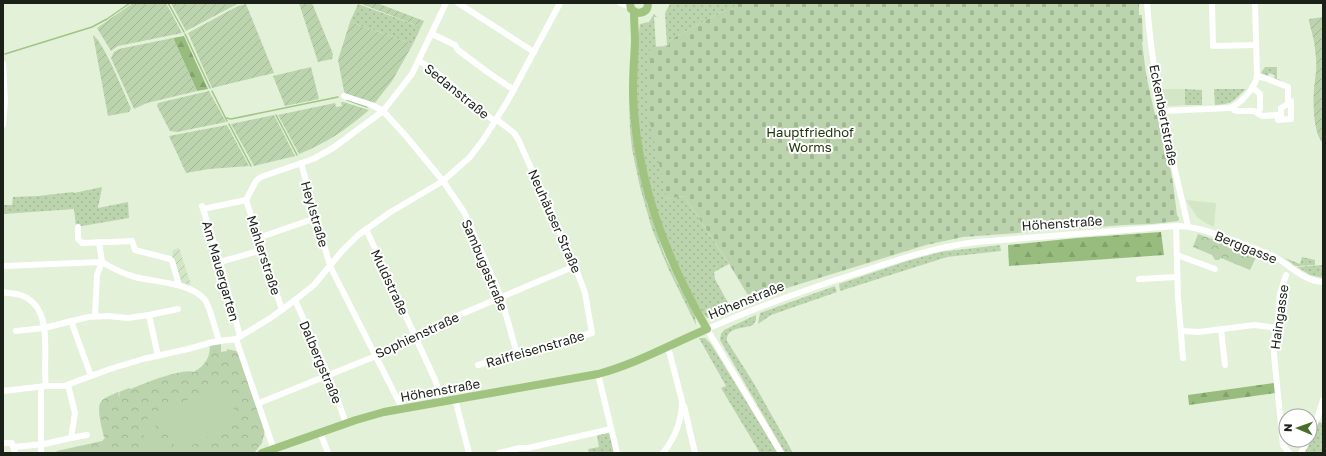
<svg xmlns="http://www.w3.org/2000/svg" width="1326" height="456" font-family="'Golos Text',sans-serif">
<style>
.built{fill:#d3e7c7}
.industrial{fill:url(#industrial-furrows)}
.grass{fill:url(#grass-dots)}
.forest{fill:url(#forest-firs)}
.cemetery{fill:url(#cemetery-stones)}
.park{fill:url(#park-crowns)}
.garden{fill:url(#garden-furrows)}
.pitch{fill:#bcd4ad}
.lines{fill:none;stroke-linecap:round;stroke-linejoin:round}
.stream{stroke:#9fc586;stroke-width:1.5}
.minor{stroke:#fff;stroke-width:6}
.major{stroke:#a0c47f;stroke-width:8}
.labels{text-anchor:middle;stroke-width:4;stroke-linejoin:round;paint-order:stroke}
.street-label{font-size:13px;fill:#1b2118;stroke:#fff}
.park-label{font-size:13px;fill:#20380c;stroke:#fff}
</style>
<defs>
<pattern id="industrial-furrows" width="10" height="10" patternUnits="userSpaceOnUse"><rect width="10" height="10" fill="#d3e7c7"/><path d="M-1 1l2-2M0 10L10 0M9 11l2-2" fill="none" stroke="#b5c6aa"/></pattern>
<pattern id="grass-dots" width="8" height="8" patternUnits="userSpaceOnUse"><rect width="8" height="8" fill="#bcd4ad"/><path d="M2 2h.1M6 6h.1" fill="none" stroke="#a1b694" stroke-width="1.8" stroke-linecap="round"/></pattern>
<pattern id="forest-firs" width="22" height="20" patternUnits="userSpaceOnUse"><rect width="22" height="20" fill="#97bc7e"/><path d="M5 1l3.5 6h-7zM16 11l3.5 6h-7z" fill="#82a16c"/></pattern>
<pattern id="cemetery-stones" width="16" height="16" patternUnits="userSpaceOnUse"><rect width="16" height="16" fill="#bcd4ad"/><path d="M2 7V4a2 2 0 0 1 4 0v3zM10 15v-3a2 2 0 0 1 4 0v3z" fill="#a1b694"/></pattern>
<pattern id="park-crowns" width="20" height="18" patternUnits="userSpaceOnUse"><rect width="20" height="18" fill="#bcd4ad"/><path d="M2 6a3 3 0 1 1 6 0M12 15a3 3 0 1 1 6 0" fill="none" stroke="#a1b694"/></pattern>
<pattern id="garden-furrows" width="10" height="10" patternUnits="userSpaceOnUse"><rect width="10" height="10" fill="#bcd4ad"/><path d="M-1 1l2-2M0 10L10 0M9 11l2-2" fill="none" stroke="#a1b694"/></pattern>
</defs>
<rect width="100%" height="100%" fill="#e2f1d8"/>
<!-- built -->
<g class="built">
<polygon points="1162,89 1185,89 1185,105 1169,106 1166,103"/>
<polygon points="1186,200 1216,203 1214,227 1204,222 1197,217"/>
</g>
<!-- industrial -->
<polygon class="industrial" points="179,248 191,285 180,282 172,257 173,250"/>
<!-- grass -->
<g class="grass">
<polygon points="686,3 734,3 734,8 721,12 670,40 668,46 663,46 667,45 665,13 670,4"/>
<polygon points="358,4 421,27 413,44 350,22"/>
<path d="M654 14 657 17H654L656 47 650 48 667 199 684 196 729 264 714 272 715 279 732 310 713 318H707L704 315C651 231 625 122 640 24L649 22Z"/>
<polygon points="630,58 647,204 664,254 677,282 695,316 696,325 668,268 652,229 640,187 632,149 630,129 629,96"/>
<polygon points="1265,67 1277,67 1277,79 1281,80 1280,81 1274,79 1275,75 1269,73 1268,76 1261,73"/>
<polygon points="1185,89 1202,90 1202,105 1185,105"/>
<path d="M1246 89C1233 101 1233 104 1215 105L1214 89Z"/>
<polygon points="102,187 98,208 128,202 129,218 76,227 74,209 3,214 3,205 12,205 13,197 38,196 73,192 74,193"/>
<polygon points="1000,245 1001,251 947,257 840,291 839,284 907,261 940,252"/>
<polygon points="1302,257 1315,260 1315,265 1295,266 1285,258 1300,264"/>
<polygon points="1323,265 1323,278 1310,275 1297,267"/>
<polygon points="835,286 837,292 771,315 758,324 760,313"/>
<path d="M756 315V320L753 325C743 329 726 327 727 341L753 382 793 453H785L720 340 721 334 724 330Z"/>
<polygon points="699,338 705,338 711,344 778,453 760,453 721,388 726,386"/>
<polygon points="1317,422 1323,423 1323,453 1304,453"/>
<polygon points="608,433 610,434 615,453 589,453 588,449 599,447 597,435"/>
</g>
<!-- forest -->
<g class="forest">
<polygon points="184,36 208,89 197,91 173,38"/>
<polygon points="1161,232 1164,255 1009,266 1008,245 1077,238"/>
<polygon points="1274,383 1276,393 1189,405 1188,395"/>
</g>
<!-- cemetery -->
<polygon class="cemetery" points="734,3 1139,3 1139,15 1142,15 1143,42 1142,42 1146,74 1155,115 1157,115 1166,156 1168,156 1173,183 1177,215 1179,218 1178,221 1152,224 1124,225 963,237 926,245 790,287 752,302 728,262 684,196 667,199 648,114 650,47 668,46 670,40 721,12 734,8"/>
<!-- park -->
<g class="park">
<polygon points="1198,234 1257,255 1250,270 1221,258 1219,260 1215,260 1212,255 1193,247"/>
<path d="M221 344V352L227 351V349L236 351 240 355 265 430 262 443 255 452 55 453 57 451 102 441 105 438 104 437C102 429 96 407 101 402 104 397 112 395 118 392L120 398 119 392 129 388 131 389C145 383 182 368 195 372V371C205 366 210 357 210 346Z"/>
</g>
<!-- garden -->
<g class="garden">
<polygon points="133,3 166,3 182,33 118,46 111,51 97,28"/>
<polygon points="171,3 239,3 186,31"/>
<polygon points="299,3 312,3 333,54 332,59 318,62"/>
<polygon points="359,3 377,3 424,21 421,27"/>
<polygon points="246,4 274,73 212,88 188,33 238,6"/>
<path d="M1323 17V143C1313 133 1313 103 1314 89 1315 78 1317 71 1316 58 1315 51 1315 44 1313 37 1312 31 1309 25 1309 19Z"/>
<polygon points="350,22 413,44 392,81 374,104 345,93 344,91 338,60"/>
<path d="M93 35C105 44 123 92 131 108L129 112 108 116Z"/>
<polygon points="173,38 197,91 147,103 134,109 111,58 114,52 119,49"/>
<polygon points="311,67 319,99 285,106 273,76"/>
<polygon points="209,91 226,122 177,132 170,131 157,106 158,103"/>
<path d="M341 102H343L369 110C347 129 325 144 299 154L278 115 335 103 336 107 342 106Z"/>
<polygon points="274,115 295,156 254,166 231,124"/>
<polygon points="227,125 249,166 209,169 186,173 169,136"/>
</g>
<!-- pitch -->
<g class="pitch">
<polygon points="220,383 240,420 178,453 159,415"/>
<polygon points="151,417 164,444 151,450 138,424"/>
</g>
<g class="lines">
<!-- stream -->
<g class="stream">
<polyline points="168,3 184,32"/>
<polyline points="185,34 210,88"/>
<polyline points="5,54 92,27 107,19 130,3"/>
<polyline points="212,91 227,121"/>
<polyline points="347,100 367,107"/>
<polyline points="276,115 297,155"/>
<polyline points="226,118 231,119 338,97"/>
<polyline points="229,124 251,166"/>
</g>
<!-- minor -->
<g class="minor">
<polyline points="458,3 534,52"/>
<polyline points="620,3 631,7"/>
<path d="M1147 3C1152 80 1171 152 1188 226"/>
<polyline points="1212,3 1213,46 1256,45"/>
<polyline points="432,34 455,45 458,50 486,71 514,90"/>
<polyline points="419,61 434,70 485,114 495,121"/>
<polyline points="3,64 5,101 3,125"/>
<polyline points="1252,87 1260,94 1260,109 1258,113"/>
<polyline points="344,96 372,105 383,111 405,135 443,181 464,212 501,297 517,354"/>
<polyline points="1233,107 1234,110 1238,111 1254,111 1262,116 1278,115 1278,120 1291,119 1291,101 1288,101 1288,87 1265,78 1257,76"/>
<path d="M1162 111 1229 108C1240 105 1255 88 1257 76L1255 3"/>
<polyline points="1281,115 1281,108 1288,104"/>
<polyline points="301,163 330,266 402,408"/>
<polyline points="246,200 282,310"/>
<polyline points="202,206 220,262 240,336"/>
<polyline points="203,209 246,200 256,181 261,177 313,159 333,148 383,111 412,74 446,3"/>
<polyline points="1176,226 1178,297 1183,358"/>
<polyline points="78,227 78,239 82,243 132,241 135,250 170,259 172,261 179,285"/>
<polyline points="366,229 436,382 440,401"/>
<polyline points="258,238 316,218"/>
<polyline points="1177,255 1215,269"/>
<polyline points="220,262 262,250"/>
<path d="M3 266 102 262C112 268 124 274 135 277 155 282 192 283 205 300 210 307 216 332 219 341"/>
<polyline points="1286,275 1280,294 1278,320 1274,340 1274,355 1283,445 1289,453"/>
<polyline points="1139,279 1177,277"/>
<path d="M3 292C11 294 20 293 27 298 54 313 42 361 46 386"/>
<polyline points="295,300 328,374 346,423"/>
<polyline points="149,315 158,356"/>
<polyline points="95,316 97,275 102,262 99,242"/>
<polyline points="71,321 91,376"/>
<polyline points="1221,329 1225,365"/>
<polyline points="16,331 44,328 88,317 108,316 128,318 149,315 178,309"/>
<polyline points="1181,331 1199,332 1254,325 1277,328"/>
<polyline points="236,339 274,450"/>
<polyline points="478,365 592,333 585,293 575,266 518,139 514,133 496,119"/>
<polyline points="598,374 617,453"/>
<polyline points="3,391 46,386 64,386 110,369 143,359 188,349 213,342 236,339 272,317 295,300 314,285 342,251 357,236 389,213 443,181 470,157 483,140 507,102 560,3"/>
<polyline points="455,399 469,453"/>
<polyline points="259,403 376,356 415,335 452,318 575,266"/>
<polyline points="684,406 695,453"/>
<polyline points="320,432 328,453"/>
<polyline points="1310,435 1318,416 1323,400"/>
<polyline points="71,438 87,435"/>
<polyline points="3,443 12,443 15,453"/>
<polyline points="14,447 44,444 71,438 75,413 68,385"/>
<polyline points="41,453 41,387"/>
<polyline points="499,453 520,448 528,448 611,429"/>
<path d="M663 453C675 438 682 421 682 401L668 347"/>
<path d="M781 453 707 329C757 307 807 289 858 273 897 260 935 247 976 242L1176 226C1198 226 1217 235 1238 242 1250 247 1263 251 1275 257 1291 266 1304 281 1323 282"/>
<polyline points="1301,453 1308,440"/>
</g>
<!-- major -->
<g class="major">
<path d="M630 3 631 9 637 13C644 13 648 10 648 3"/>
<path d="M262 453 356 420 384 412 598 374C636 364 671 344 707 329 664 256 636 179 633 94 633 77 634 60 635 42 635 32 634 22 634 12"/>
</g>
</g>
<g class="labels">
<!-- street labels -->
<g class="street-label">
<text transform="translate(457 91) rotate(39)" y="5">Sedanstraße</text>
<text transform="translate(1164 115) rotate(79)" y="5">Eckenbertstraße</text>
<text transform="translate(315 214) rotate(74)" y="5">Heylstraße</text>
<text transform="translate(555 221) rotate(66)" y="5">Neuhäuser Straße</text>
<text transform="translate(1062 223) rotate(-4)" y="5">Höhenstraße</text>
<text transform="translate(1246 247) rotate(22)" y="5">Berggasse</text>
<text transform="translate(264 255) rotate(72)" y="5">Mahlerstraße</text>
<text transform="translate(485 265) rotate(67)" y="5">Sambugastraße</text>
<text transform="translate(221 271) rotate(74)" y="5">Am Mauergarten</text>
<text transform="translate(390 282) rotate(65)" y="5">Muldstraße</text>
<text transform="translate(746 300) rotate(-22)" y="5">Höhenstraße</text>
<text transform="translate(1279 317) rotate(-82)" y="5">Haingasse</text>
<text transform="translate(417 335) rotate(-25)" y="5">Sophienstraße</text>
<text transform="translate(535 349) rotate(-16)" y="5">Raiffeisenstraße</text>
<text transform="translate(321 362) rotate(67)" y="5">Dalbergstraße</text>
<text transform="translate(440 390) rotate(-10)" y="5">Höhenstraße</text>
</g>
<!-- park labels -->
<g class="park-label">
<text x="810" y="137">Hauptfriedhof<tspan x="810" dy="15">Worms</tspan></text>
</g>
</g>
<!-- border -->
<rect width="1326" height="456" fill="none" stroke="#1b2118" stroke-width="8"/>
<!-- north arrow -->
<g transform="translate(1298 428) rotate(272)"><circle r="19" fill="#ffffff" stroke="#a4a6a3"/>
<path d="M0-3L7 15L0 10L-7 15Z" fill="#486e29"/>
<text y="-6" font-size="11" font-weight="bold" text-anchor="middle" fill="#1b2118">N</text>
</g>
</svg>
